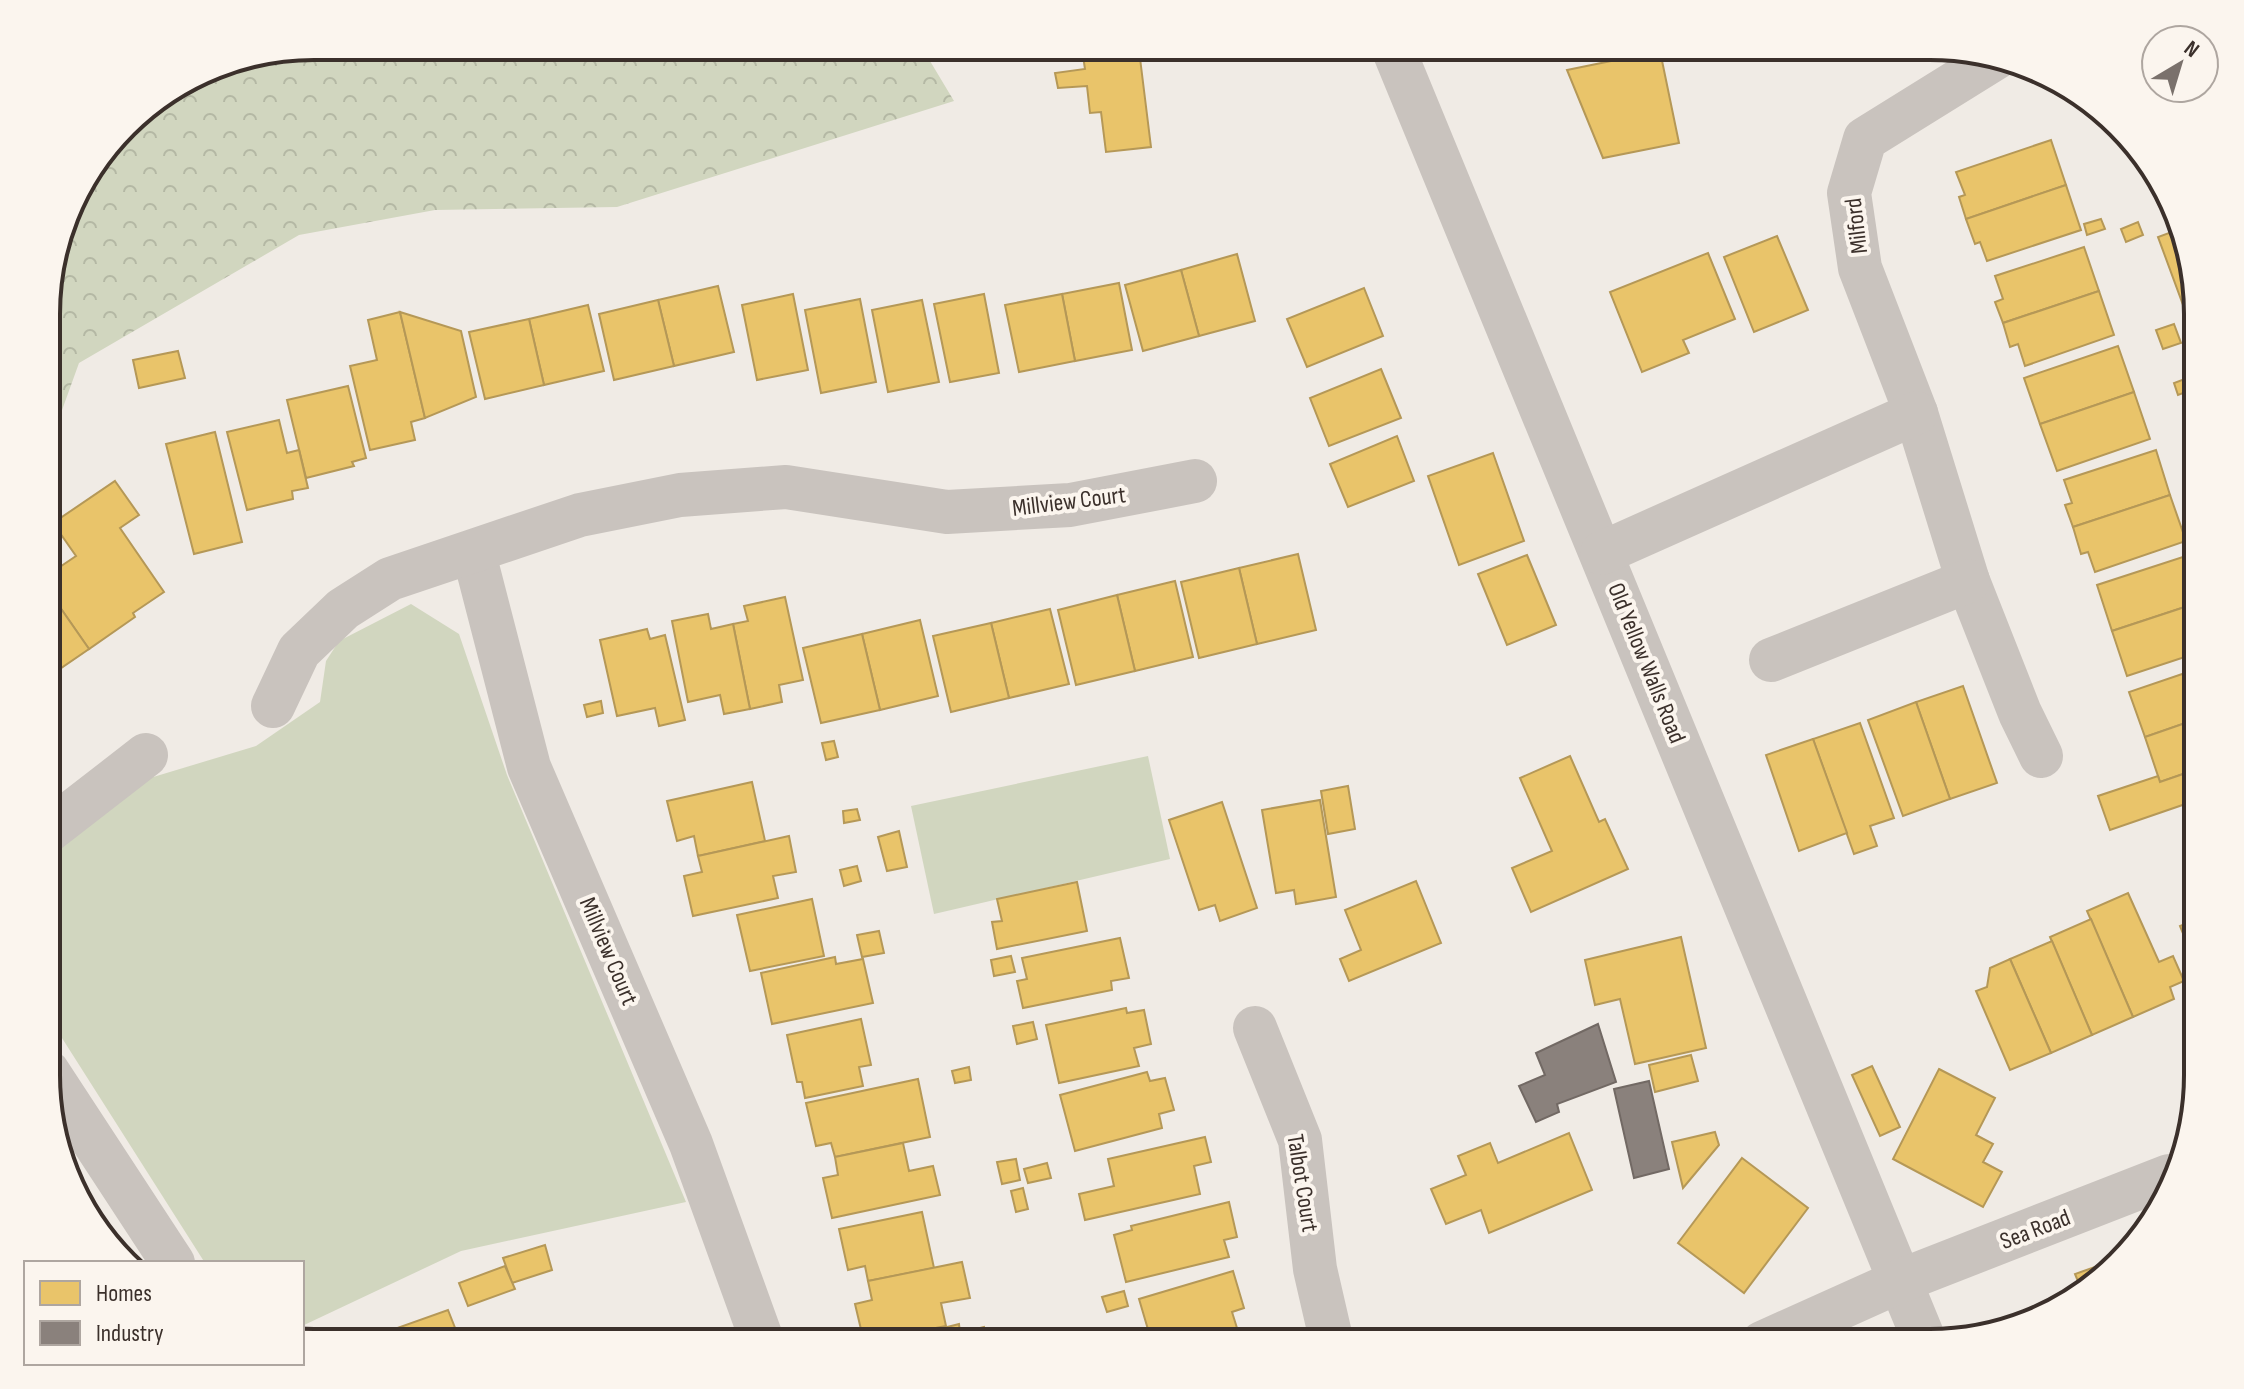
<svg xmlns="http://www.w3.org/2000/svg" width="2244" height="1389" font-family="'Sofia Sans Condensed',sans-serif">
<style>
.grass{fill:#d1d6bf}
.forest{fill:url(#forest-crowns)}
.homes{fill:#e9c46a;stroke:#b59857;stroke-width:2}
.industry{fill:#8a817c;stroke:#726964;stroke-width:2}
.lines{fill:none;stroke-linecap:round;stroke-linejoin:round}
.minor{stroke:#c9c3be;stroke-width:44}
.labels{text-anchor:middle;stroke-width:8;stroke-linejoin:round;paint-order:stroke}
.street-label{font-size:24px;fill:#3b302b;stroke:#fbf5ee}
.rim{fill:none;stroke:#3b302b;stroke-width:4}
</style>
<defs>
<pattern id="forest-crowns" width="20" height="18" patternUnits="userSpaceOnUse" patternTransform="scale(2)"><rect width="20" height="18" fill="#d1d6bf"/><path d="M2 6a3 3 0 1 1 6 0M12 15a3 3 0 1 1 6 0" fill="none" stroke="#b4b8a4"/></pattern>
</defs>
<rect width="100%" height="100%" fill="#f0ebe5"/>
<!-- grass -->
<g class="grass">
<polygon points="411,604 459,634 507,775 686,1202 461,1251 302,1326 302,1263 205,1263 48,1016 48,846 140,781 256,746 320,702 326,661 339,641"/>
<polygon points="1148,756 1170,859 934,914 911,806"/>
</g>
<!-- forest -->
<polygon class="forest" points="314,46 921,46 954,101 617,207 435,210 299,235 79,363 48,449 48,279 74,195 137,113 212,66"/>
<!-- homes -->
<g class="homes">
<polygon points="1039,46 1075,46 1076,50 1040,55"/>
<polygon points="1139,50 1151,147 1106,152 1101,112 1090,113 1087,86 1058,88 1055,73 1085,69 1083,56"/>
<polygon points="1660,51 1679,143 1603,158 1567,70"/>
<polygon points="2051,140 2066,185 1966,219 1959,197 1965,195 1956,172"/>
<polygon points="2066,185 2081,230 1987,261 1980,242 1975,244 1966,219"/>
<polygon points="2101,219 2105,229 2087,235 2084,224"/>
<polygon points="2138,222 2143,235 2126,242 2121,229"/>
<polygon points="2177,230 2197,296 2197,309 2186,313 2158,237"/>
<polygon points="1777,236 1808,310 1754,332 1724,257"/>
<polygon points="2084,247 2099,291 2003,323 1995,302 2003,299 1995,276"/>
<polygon points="1708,253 1735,319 1683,340 1689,353 1642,372 1610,292"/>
<polygon points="1237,254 1255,321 1199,336 1181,270"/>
<polygon points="1181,270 1199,336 1143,351 1125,285"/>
<polygon points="1119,283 1132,350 1075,361 1062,294"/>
<polygon points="718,286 734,352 674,366 658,300"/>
<polygon points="1364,288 1383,336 1307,367 1287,319"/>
<polygon points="2099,291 2114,335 2025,366 2018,344 2010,347 2003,323"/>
<polygon points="793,294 808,370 757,380 742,305"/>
<polygon points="984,294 999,373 950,382 934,304"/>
<polygon points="1062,294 1075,361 1019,372 1005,305"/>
<polygon points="860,299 876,382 821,393 805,310"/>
<polygon points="658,300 674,366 614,380 599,314"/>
<polygon points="922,300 939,382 888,392 872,310"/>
<polygon points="588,305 604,371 544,385 529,319"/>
<polygon points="400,312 425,418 411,422 415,440 370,450 350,366 377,360 368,320"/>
<polygon points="400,312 461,331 476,397 425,418"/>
<polygon points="529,319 544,385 485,399 469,332"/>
<polygon points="2174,324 2181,343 2163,349 2156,330"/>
<polygon points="2118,346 2134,392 2040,424 2024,378"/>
<polygon points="178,351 185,378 139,388 133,360"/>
<polygon points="1381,369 1401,418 1329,446 1310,398"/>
<polygon points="2190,377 2194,389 2178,395 2174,383"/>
<polygon points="348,386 366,458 352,462 354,466 306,478 287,400"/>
<polygon points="2134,392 2150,439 2057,471 2040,424"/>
<polygon points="279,420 287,453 299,450 308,488 292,491 293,499 247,510 227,432"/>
<polygon points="215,432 242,542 194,554 166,444"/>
<polygon points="1397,436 1414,481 1348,507 1330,464"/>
<polygon points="2156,450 2170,495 2073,527 2065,505 2072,503 2064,480"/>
<polygon points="1493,453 1524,541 1459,565 1428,476"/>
<polygon points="115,481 139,515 120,528 164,592 133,613 135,617 89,649 48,590 48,575 76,556 53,523"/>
<polygon points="2170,495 2186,541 2095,572 2088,552 2081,554 2073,527"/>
<polygon points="1298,554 1316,630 1257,644 1239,568"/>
<polygon points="1527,555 1556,625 1507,645 1478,574"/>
<polygon points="2189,555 2197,581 2197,603 2112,631 2097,585"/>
<polygon points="1239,568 1257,644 1199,658 1181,582"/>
<polygon points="1175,581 1193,657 1135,671 1117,595"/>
<polygon points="48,590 89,649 48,677"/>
<polygon points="1117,595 1135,671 1076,685 1058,610"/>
<polygon points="785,597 803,680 779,685 782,702 750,709 733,624 748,621 744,606"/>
<polygon points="2197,603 2197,653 2127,676 2112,631"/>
<polygon points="1050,609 1069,684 1009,698 991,623"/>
<polygon points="708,614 711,629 733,624 750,709 724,714 720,695 688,702 672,621"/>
<polygon points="920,620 938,696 880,710 862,634"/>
<polygon points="991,623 1009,698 951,712 933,636"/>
<polygon points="647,629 650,639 665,635 685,720 659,726 655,708 617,716 600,640"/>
<polygon points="862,634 880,710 821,723 803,648"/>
<polygon points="2197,669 2197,719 2145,737 2129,692"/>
<polygon points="1963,686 1997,783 1950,799 1916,702"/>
<polygon points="601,701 603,713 587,717 584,705"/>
<polygon points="1916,702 1950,799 1903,816 1868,720"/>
<polygon points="2197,719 2197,769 2160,782 2145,737"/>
<polygon points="1860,723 1894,818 1870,826 1877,846 1854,854 1813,739"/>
<polygon points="1813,739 1847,833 1799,851 1766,755"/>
<polygon points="834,741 838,757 826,760 822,743"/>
<polygon points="1570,756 1599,822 1605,819 1628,869 1531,912 1512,868 1552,851 1520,778"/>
<polygon points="2189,772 2197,800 2110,830 2098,796 2158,776 2160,782"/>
<polygon points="752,782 765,841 698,856 694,836 677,841 667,801"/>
<polygon points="1348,786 1355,829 1328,834 1321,791"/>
<polygon points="1320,800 1336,897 1296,904 1294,890 1276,893 1262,810"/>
<polygon points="1222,802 1257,908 1220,921 1215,905 1199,910 1169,820"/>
<polygon points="857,809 860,820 844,823 843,811"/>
<polygon points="899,831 907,867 887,871 878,837"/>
<polygon points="789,836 796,872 773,876 778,898 693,916 684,876 702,872 698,856"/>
<polygon points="857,866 861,881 844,886 840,870"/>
<polygon points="1416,881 1441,943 1349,981 1340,959 1361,950 1345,910"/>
<polygon points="1077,882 1087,931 997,949 992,922 1002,921 997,899"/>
<polygon points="2128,893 2159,962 2173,956 2184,981 2170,987 2174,999 2133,1017 2087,911"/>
<polygon points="812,899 824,956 750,971 737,915"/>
<polygon points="2091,919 2133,1017 2092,1035 2050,937"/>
<polygon points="2197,919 2197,968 2180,926"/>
<polygon points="879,931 884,953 862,957 857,935"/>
<polygon points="1681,937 1706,1048 1635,1064 1620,999 1595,1005 1585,960"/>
<polygon points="1120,938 1129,978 1111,981 1112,990 1023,1008 1017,981 1027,979 1022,958"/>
<polygon points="2052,941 2092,1035 2051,1053 2010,959"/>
<polygon points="1011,956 1015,972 994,976 991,960"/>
<polygon points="835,957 836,964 863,959 873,1003 772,1024 761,973"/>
<polygon points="2010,959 2051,1053 2010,1070 1976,991 1987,987 1990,968"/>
<polygon points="1126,1008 1127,1013 1144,1010 1151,1044 1134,1048 1139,1066 1059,1083 1046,1025"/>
<polygon points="861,1019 871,1065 859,1067 863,1086 805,1098 802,1082 797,1082 787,1035"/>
<polygon points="1033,1022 1037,1039 1017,1044 1013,1026"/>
<polygon points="1691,1055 1698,1081 1655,1092 1649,1065"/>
<polygon points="1872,1066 1900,1127 1880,1136 1852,1075"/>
<polygon points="969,1067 971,1080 955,1083 952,1071"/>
<polygon points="1939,1069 1995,1098 1976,1135 1993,1144 1983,1162 2002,1172 1983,1207 1893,1159"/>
<polygon points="1147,1072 1150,1081 1165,1078 1174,1110 1159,1114 1162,1128 1075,1151 1060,1095"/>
<polygon points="918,1079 930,1137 835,1157 831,1143 816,1146 806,1103"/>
<polygon points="1715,1132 1719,1145 1683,1188 1672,1142"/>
<polygon points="1569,1133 1592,1190 1489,1233 1481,1210 1446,1224 1431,1189 1466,1175 1458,1156 1490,1143 1498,1163"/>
<polygon points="1205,1137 1211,1162 1194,1166 1200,1194 1085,1220 1079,1194 1114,1186 1108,1159"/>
<polygon points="903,1143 909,1171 933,1166 940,1195 832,1218 823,1178 838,1175 835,1157"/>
<polygon points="1742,1158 1808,1208 1744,1293 1678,1243"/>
<polygon points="1016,1159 1020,1180 1002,1184 997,1162"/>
<polygon points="1047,1163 1051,1178 1028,1183 1024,1169"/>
<polygon points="1023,1188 1028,1209 1016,1212 1011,1191"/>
<polygon points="1229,1202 1237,1237 1224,1240 1229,1257 1126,1282 1114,1235 1132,1230 1131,1226"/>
<polygon points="922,1212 934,1268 868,1281 865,1266 848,1270 839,1229"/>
<polygon points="545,1245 552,1270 512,1283 503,1258"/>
<polygon points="2115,1260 2082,1291 2075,1274"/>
<polygon points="962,1262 970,1298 941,1303 946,1326 864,1342 855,1304 872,1300 868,1281"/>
<polygon points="505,1266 515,1289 468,1306 459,1283"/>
<polygon points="1233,1271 1244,1308 1232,1312 1237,1328 1188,1343 1152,1343 1139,1299"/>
<polygon points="1124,1291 1128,1306 1107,1312 1102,1297"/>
<polygon points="448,1310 461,1343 371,1343 369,1338"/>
<polygon points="959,1324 960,1333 984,1327 988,1343 884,1343"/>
</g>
<!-- industry -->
<g class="industry">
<polygon points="1598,1024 1616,1082 1557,1104 1559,1112 1536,1122 1519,1086 1545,1075 1536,1053"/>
<polygon points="1649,1081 1669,1169 1634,1178 1614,1089"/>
</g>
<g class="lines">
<!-- minor -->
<g class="minor">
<polyline points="1392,46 1925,1342"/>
<polyline points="1997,57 1865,139 1849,193 1860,268 1916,413 1968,581 2020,713 2041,756"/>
<polyline points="1602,553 1916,413"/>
<polyline points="474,554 529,767 691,1144 763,1343"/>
<polyline points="1771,660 1968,581"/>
<polyline points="273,706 299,651 343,609 390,579 580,515 680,495 786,487 947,512 1070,505 1195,481"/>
<polyline points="48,831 146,755"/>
<polyline points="1255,1028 1300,1140 1315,1269 1332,1343"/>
<polyline points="48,1072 173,1263"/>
<polyline points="1762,1343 1900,1281 2169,1176"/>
</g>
</g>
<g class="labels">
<!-- street labels -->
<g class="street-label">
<text transform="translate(1856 226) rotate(-97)" y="8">Milford</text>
<text transform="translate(1069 501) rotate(-7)" y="8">Millview Court</text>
<text transform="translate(1647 663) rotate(68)" y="8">Old Yellow Walls Road</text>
<text transform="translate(609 951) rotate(67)" y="8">Millview Court</text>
<text transform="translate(1303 1183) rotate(81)" y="8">Talbot Court</text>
<text transform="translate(2035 1229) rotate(-21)" y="8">Sea Road</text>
</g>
</g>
<!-- crop -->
<path d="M0 0H2244V1389H0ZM314 60H1930A254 254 0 0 1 2184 314V1075A254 254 0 0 1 1930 1329H314A254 254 0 0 1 60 1075V314A254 254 0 0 1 314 60Z" fill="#fbf5ee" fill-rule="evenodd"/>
<path class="rim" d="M314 60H1930A254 254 0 0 1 2184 314V1075A254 254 0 0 1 1930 1329H314A254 254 0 0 1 60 1075V314A254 254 0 0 1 314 60Z"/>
<!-- legend -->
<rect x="24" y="1261" width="280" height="104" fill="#fbf5ee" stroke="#aea6a0" stroke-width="2"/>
<rect x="40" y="1281" width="40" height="24" fill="#e9c46a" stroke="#aea6a0" stroke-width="2"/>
<text x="96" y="1301" font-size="24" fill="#3b302b">Homes</text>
<rect x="40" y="1321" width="40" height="24" fill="#8a817c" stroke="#aea6a0" stroke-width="2"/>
<text x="96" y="1341" font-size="24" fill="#3b302b">Industry</text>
<!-- north arrow -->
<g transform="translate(2180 64) rotate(38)"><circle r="38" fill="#fbf5ee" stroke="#aea6a0" stroke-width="2"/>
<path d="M0-6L14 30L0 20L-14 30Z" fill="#7a716c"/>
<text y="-12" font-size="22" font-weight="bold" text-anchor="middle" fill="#3b302b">N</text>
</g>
</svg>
